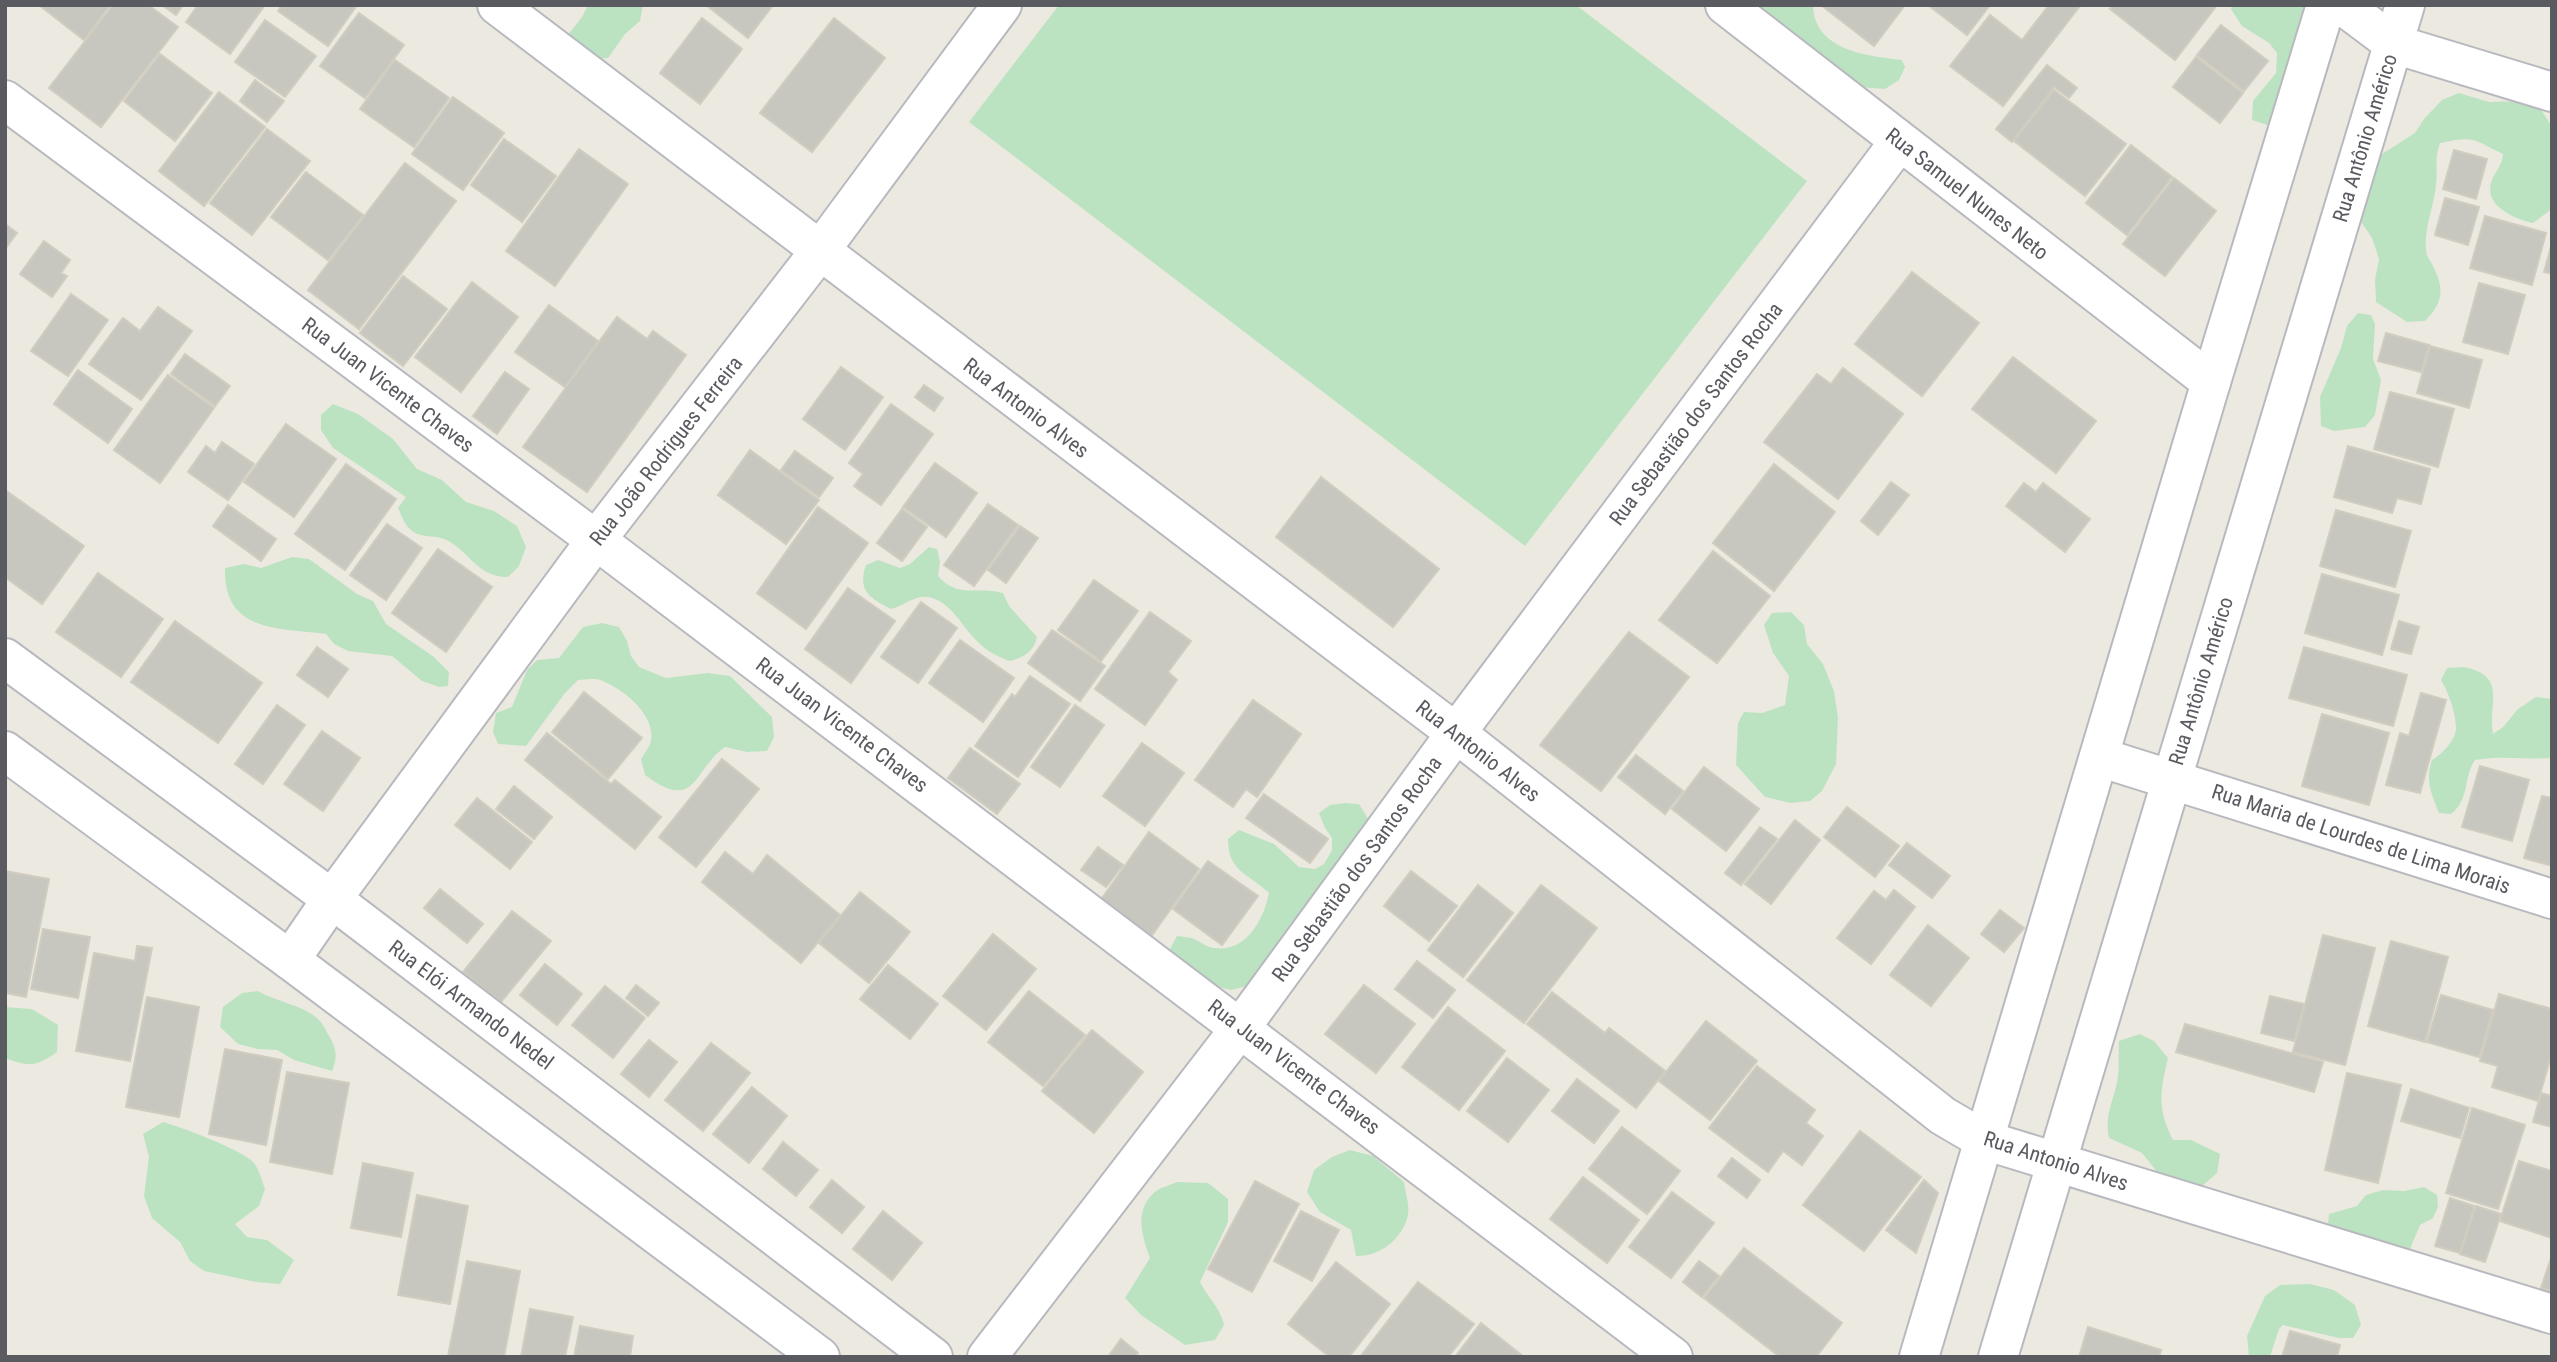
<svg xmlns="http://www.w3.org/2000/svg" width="2557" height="1362" font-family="'Roboto Condensed',sans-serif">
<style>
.green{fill:#bce3c1}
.building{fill:#c8c7bf;stroke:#d0ccbf;stroke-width:2}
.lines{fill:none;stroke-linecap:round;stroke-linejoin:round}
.minor-casing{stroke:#b8b9bf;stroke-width:42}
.minor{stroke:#fff;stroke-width:38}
.labels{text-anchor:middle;stroke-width:7;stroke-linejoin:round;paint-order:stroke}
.street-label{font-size:21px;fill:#595b61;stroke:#fff}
</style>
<rect width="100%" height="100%" fill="#eceae0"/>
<!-- green -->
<g class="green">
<polygon points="588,5 643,5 640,21 625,34 608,58 584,60 567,36 582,17"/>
<polygon points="1059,5 1576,5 1807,181 1525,546 969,122"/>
<path d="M1759 5H1813C1814 50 1866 56 1902 60L1905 67 1899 80 1885 89 1858 87 1761 22Z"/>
<polygon points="2232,5 2316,5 2273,127 2252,120 2253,101 2276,73 2277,53 2269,43 2242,26 2231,9"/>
<path d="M2459 93 2489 102 2521 101 2542 111 2552 127V209L2533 223C2514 219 2482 205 2492 180 2496 170 2502 166 2503 154 2474 140 2475 135 2440 143 2434 158 2438 169 2436 185 2434 207 2424 227 2426 249 2426 257 2431 261 2434 268 2445 291 2442 304 2425 321L2407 322 2376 302 2375 280 2379 259 2372 238 2354 211 2359 177 2382 154 2415 133 2424 119 2442 100Z"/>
<polygon points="2358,313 2371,315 2375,324 2373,359 2381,380 2375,415 2365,427 2334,431 2321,426 2320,397 2341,348 2347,326"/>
<path d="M333 404 358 414 393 439 417 469 442 480 466 502 494 511 517 526 526 547 519 566 508 577C475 577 469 549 444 539 434 535 421 538 412 531 404 525 402 516 398 508L406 497 333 448 321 430V415Z"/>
<path d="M929 547 937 549 940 561 938 576C958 599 978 586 1003 593L1009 606 1037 637C1034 651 1025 657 1010 661 998 657 986 651 977 641 962 627 951 601 928 597 914 595 904 606 891 609 870 598 857 591 866 565L878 560 900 568 910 564Z"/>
<path d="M292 557 309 559 357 594 373 601 386 624 434 657 449 672 448 686 439 687 422 681 392 656 348 651 334 644 326 634C279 628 223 633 225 568L244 564 261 568Z"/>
<polygon points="1791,612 1804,625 1807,644 1823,664 1834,691 1838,717 1836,764 1822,791 1810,801 1790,803 1765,797 1736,765 1738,723 1744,712 1762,713 1785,705 1789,676 1773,653 1764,625 1772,613"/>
<path d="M602 623 619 627 627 641 631 656 639 667 666 678 708 673 730 676 772 717 774 737 767 751 747 752 725 747C693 769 697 814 645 775L641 759C644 754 648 749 650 744 659 717 623 688 600 680 594 678 584 680 578 680L565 693 526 746 498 744 493 732 496 713 512 707 527 670 537 660 559 658 583 627Z"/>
<path d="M2464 667C2509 676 2487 705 2493 734L2503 727 2518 709 2536 697 2552 699V758C2526 760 2501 755 2475 760 2463 777 2470 800 2451 814L2439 813C2431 793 2425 780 2432 760 2441 755 2455 741 2456 729 2456 714 2449 693 2441 680L2447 668Z"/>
<path d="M1345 803 1359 804 1370 822 1255 984 1231 990 1214 986 1173 962 1170 949 1177 936C1182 937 1190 937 1194 939 1201 942 1206 947 1214 948 1246 953 1264 919 1269 893 1248 873 1228 872 1228 839L1239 830 1274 844 1299 867 1315 869 1324 864 1332 850V838L1325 828 1319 813 1330 805Z"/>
<path d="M258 991C275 1001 306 1006 319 1020 324 1025 327 1033 331 1039 337 1052 337 1058 332 1071L294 1060 277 1050 258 1049 238 1044 220 1027 223 1007 242 993Z"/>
<path d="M5 1007 32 1009 58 1025 57 1052C36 1067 29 1067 5 1058Z"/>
<path d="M2140 1034 2154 1041 2168 1058C2160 1092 2157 1108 2173 1140H2191L2220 1154 2217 1173 2202 1186 2184 1188 2162 1178 2142 1153 2109 1138C2105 1118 2111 1106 2116 1087 2120 1073 2118 1055 2119 1041Z"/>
<path d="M163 1122C179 1126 245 1151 254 1163 259 1169 262 1181 265 1189L259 1206 235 1224 247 1237 267 1240 294 1260 280 1284 256 1282 204 1271 190 1261 180 1242 152 1218 144 1196 149 1157 143 1134Z"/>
<path d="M1350 1150 1373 1156 1404 1182C1405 1192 1410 1205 1408 1215 1403 1239 1379 1257 1356 1256L1351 1230 1320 1212 1307 1192 1314 1170 1332 1157Z"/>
<path d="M1177 1182 1208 1183 1228 1199V1222L1200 1282C1208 1298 1220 1307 1224 1325L1215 1340 1185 1345 1141 1315 1125 1298 1150 1258C1142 1236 1133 1210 1156 1191 1162 1187 1171 1185 1177 1182Z"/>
<polygon points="2424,1187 2437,1195 2438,1207 2433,1218 2420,1225 2410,1249 2398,1261 2336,1234 2328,1225 2329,1214 2357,1206 2366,1195 2383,1190 2404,1191"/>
<polygon points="2310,1284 2334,1290 2355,1305 2361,1325 2353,1338 2339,1338 2283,1325 2279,1329 2270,1357 2249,1357 2247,1336 2265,1296 2280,1285"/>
</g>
<!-- building -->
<g class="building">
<polygon points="39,5 110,5 84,40"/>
<polygon points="113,5 148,5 178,27 101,127 49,88"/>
<polygon points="162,5 183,5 176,15"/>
<polygon points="198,5 265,5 230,54 186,22"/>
<polygon points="282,5 357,5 328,46 278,11"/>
<polygon points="706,5 773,5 748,38"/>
<polygon points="1821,5 1905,5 1874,46"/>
<polygon points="1928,5 1990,5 1967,35"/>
<polygon points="2049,5 2077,5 2079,7 2003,106 1950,66 1990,15 2022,40"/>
<polygon points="2114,5 2217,5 2175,60 2110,9"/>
<polygon points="359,13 404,45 365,98 320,66"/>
<polygon points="702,18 742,49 700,104 660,73"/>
<polygon points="834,18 885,58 812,152 760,113"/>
<polygon points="265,20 316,56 285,97 235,62"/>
<polygon points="2221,25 2268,61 2244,91 2197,55"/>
<polygon points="160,54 212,93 175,141 124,101"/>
<polygon points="2196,57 2243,93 2220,123 2173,87"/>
<polygon points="395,60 449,98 414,147 360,109"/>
<polygon points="2047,65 2077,88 2069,98 2054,87 2012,142 1996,129"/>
<polygon points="255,80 284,101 267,122 240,101"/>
<polygon points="2054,90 2126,144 2085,196 2014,141"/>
<polygon points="219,92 265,127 204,206 159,171"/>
<polygon points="453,97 504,133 463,190 412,154"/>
<polygon points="267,129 310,161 252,235 210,203"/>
<polygon points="504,139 556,176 522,222 471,185"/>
<polygon points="2131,145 2172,177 2127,235 2086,203"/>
<polygon points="579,149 628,184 555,286 506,251"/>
<polygon points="2454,150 2487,159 2476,199 2443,189"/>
<polygon points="405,163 456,201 359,329 308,290"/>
<polygon points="306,172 363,215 328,260 271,217"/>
<polygon points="2174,178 2216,211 2165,276 2123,244"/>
<polygon points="2445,198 2479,207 2468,245 2435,235"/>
<polygon points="2485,216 2546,233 2532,285 2470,268"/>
<polygon points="5,224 17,233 5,249"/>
<polygon points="44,241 70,260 61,273 67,276 52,297 20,274"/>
<polygon points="2552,243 2552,274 2544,272"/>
<polygon points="1912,272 1979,323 1922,396 1855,344"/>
<polygon points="403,276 447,309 403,366 360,333"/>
<polygon points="472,282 518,317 461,392 415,357"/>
<polygon points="2479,283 2525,295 2508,354 2463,342"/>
<polygon points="71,294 108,320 68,376 31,351"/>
<polygon points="549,305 598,341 565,387 515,352"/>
<polygon points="158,307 192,331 141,400 89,364 123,318 140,331"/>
<polygon points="617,317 647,339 653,331 686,355 587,492 523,447"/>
<polygon points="2386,333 2429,345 2421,372 2378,361"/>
<polygon points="2430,346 2482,360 2469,408 2417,393"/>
<polygon points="185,354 230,386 215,406 171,374"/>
<polygon points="2013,357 2096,421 2056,473 1972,409"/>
<polygon points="841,367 883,397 845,450 803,419"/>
<polygon points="1843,368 1903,414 1838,499 1764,442 1817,374 1831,384"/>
<polygon points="78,370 132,409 108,443 54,404"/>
<polygon points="505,372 529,389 497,434 473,416"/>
<polygon points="168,375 214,408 160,483 114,450"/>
<polygon points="924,385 943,398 934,411 915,397"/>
<polygon points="2390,392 2454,409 2438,467 2374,449"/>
<polygon points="891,404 933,434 881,505 854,486 863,474 849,463"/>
<polygon points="286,424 336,459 294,517 244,482"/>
<polygon points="222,442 254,464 228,500 188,472 206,446 215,453"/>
<polygon points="2348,446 2430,469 2421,504 2397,498 2392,513 2334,497"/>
<polygon points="750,450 819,500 786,544 718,495"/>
<polygon points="795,451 833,478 819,497 781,470"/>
<polygon points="935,463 977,493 946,537 903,507"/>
<polygon points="346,464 396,499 345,570 295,534"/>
<polygon points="1774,464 1835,512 1774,591 1713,543"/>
<polygon points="1321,477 1439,569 1393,627 1276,537"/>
<polygon points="1891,482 1909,495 1878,535 1861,521"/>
<polygon points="2024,483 2036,492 2043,483 2090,519 2065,552 2006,506"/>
<polygon points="5,490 84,546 42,604 5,577"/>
<polygon points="988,504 1018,525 974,586 944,565"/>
<polygon points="228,505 276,539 261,561 213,526"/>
<polygon points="818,507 868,543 806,629 757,593"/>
<polygon points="902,509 927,527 902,561 877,543"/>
<polygon points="2336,510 2411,531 2395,587 2320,566"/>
<polygon points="387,524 422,548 386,600 350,575"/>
<polygon points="1020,526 1038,538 1006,583 988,570"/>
<polygon points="438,549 492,587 446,652 392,613"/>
<polygon points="1713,551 1770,596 1717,663 1659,620"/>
<polygon points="98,573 163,619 121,677 56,632"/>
<polygon points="2322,574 2399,595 2382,655 2305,633"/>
<polygon points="1094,580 1138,611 1101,661 1058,630"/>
<polygon points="848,588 895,621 851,683 805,649"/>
<polygon points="921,602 957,628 918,683 881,657"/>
<polygon points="1150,612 1191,641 1168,672 1177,680 1145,725 1095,689"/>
<polygon points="175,621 262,683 218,743 131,682"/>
<polygon points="2399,621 2419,627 2411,654 2391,649"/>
<polygon points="1052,630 1105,666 1080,701 1028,663"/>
<polygon points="1629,632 1689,677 1601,791 1540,745"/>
<polygon points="960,640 1014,678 983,722 929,683"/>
<polygon points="317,647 348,669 328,697 297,675"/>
<polygon points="2304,647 2407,675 2393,726 2289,698"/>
<polygon points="1030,676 1070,704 1018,777 975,746 1012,694 1015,697"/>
<polygon points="584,692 642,738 608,779 552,732"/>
<polygon points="2421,693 2446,700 2420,793 2386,785 2400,733 2409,736"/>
<polygon points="1253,700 1301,734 1257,797 1246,789 1233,807 1195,780"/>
<polygon points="277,705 305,725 263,784 235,764"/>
<polygon points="1075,705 1104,725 1060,787 1031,767"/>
<polygon points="2322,714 2389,733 2369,805 2302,786"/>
<polygon points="322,731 360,758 323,811 284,784"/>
<polygon points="547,733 611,784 615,780 661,817 635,849 525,760"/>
<polygon points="1142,743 1184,773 1145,826 1103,796"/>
<polygon points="970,748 1020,784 997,814 948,778"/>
<polygon points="1636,755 1683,791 1665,814 1618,777"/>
<polygon points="722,759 759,789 696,867 659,837"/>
<polygon points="2480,766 2529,780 2512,841 2462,827"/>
<polygon points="1704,767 1759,809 1726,851 1672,809"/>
<polygon points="514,786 552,817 534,839 496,809"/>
<polygon points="1264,794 1328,839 1310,863 1246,818"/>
<polygon points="2542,796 2552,798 2552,866 2524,858"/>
<polygon points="477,798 532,842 510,869 455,825"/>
<polygon points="1847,807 1899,846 1875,877 1824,837"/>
<polygon points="1795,820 1820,840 1771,904 1745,884"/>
<polygon points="1760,827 1777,839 1741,885 1725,873"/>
<polygon points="1149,832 1199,869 1150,938 1100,901"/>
<polygon points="1907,843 1950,876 1932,898 1889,865"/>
<polygon points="1098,847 1123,865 1106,887 1081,870"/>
<polygon points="725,852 753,874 767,855 840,915 801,963 702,882"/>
<polygon points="1208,861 1258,896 1222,945 1173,909"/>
<polygon points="5,871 49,879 26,997 5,993"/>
<polygon points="1411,871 1457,906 1429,941 1384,906"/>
<polygon points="1478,885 1513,913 1463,977 1428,950"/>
<polygon points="1541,885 1597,928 1524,1023 1467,980"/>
<polygon points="440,889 483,924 467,943 424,908"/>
<polygon points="1894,890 1915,907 1871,964 1837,938 1874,891 1886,900"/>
<polygon points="860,892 910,932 869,983 819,943"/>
<polygon points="2000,910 2024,928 2004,952 1981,934"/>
<polygon points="512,911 551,941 501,1002 463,972"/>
<polygon points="1928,925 1969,958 1931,1006 1890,975"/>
<polygon points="43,929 90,937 78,998 31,989"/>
<polygon points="993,934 1036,969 986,1030 943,996"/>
<polygon points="2323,935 2375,948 2345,1065 2293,1052"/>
<polygon points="2391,941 2448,957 2425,1042 2368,1026"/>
<polygon points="137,946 152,948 130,1061 76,1051 94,953 135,961"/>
<polygon points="1417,961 1455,990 1433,1018 1395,989"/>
<polygon points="545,964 582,994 557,1025 520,995"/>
<polygon points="888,965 938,1004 910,1039 860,999"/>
<polygon points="636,985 659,1003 648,1016 626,998"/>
<polygon points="1364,985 1415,1024 1376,1073 1325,1034"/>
<polygon points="605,986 645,1018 613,1058 572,1025"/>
<polygon points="1029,991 1085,1035 1043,1086 988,1042"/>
<polygon points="1552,992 1605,1033 1609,1028 1665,1071 1636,1108 1527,1024"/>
<polygon points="2499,994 2552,1009 2552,1053 2538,1101 2492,1087 2498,1066 2480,1061"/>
<polygon points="2441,995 2493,1010 2479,1057 2427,1042"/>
<polygon points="2270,996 2304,1004 2294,1041 2261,1033"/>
<polygon points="147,997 199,1007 179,1117 126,1107"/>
<polygon points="1448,1007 1505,1051 1459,1110 1402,1067"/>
<polygon points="1706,1021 1757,1061 1710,1120 1659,1081"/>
<polygon points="2185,1024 2323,1062 2314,1092 2176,1052"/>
<polygon points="1092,1030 1143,1072 1094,1133 1042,1091"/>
<polygon points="649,1040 677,1062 649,1097 621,1074"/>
<polygon points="711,1043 750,1073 703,1131 665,1100"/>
<polygon points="225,1049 282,1060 266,1145 209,1134"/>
<polygon points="1507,1058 1549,1090 1508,1142 1467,1111"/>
<polygon points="1757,1066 1815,1110 1806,1123 1823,1136 1802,1165 1783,1151 1768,1172 1709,1128"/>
<polygon points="287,1072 349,1083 332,1174 270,1162"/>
<polygon points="2347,1073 2401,1085 2378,1183 2325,1170"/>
<polygon points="1577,1079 1619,1111 1594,1143 1552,1111"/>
<polygon points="752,1087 787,1116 749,1163 713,1134"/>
<polygon points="2411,1089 2469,1108 2460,1138 2401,1121"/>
<polygon points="2541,1093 2552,1096 2552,1127 2533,1122"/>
<polygon points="2472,1108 2525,1125 2498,1209 2446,1193"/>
<polygon points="1622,1127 1680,1171 1647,1214 1589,1169"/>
<polygon points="1860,1131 1921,1177 1864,1251 1803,1205"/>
<polygon points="783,1142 818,1170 796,1196 763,1169"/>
<polygon points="1732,1158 1760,1180 1747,1198 1718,1176"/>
<polygon points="2519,1161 2552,1171 2552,1238 2500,1221"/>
<polygon points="363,1163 413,1173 401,1237 351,1228"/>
<polygon points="1583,1177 1639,1220 1607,1263 1550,1219"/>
<polygon points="832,1180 864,1207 842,1233 810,1207"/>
<polygon points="1924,1180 1938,1193 1916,1253 1886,1230"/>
<polygon points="1255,1181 1299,1204 1252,1292 1208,1269"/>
<polygon points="1672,1192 1714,1223 1671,1278 1629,1247"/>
<polygon points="417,1195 468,1206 450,1304 398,1295"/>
<polygon points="2450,1198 2474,1206 2460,1253 2435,1246"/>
<polygon points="2476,1206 2501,1214 2485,1262 2460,1254"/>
<polygon points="883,1211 922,1243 892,1280 853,1249"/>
<polygon points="1301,1211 1339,1230 1312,1281 1274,1261"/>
<polygon points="1744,1248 1842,1323 1816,1357 1780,1357 1704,1298"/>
<polygon points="2552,1255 2552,1291 2541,1288"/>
<polygon points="467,1261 520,1271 504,1357 448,1356"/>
<polygon points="1699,1261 1719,1276 1702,1297 1683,1282"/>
<polygon points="1336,1262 1390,1304 1349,1357 1330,1357 1288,1324"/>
<polygon points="1418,1282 1474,1324 1448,1357 1360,1357"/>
<polygon points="530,1309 573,1317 565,1357 521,1357"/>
<polygon points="1481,1323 1524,1357 1455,1357"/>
<polygon points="580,1326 633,1336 630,1357 574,1357"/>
<polygon points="2088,1327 2161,1350 2159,1357 2079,1357"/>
<polygon points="2290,1331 2340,1345 2337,1357 2282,1357"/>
<polygon points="1121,1339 1138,1353 1135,1357 1108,1357"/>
</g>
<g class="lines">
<!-- minor casing -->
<g class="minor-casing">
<g id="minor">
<polyline points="497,5 1456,733 1943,1116 1984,1140 2552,1314"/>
<polyline points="1725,5 2211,382"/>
<polyline points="2342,5 2394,44 2552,92"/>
<polyline points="5,100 596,540 1673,1357"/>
<polyline points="5,658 332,899 933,1357"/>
<polyline points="5,751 290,960 820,1357"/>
<polyline points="2099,757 2552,899"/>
<polyline points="290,960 332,899 596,540 819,252 1002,5"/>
<polyline points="987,1357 1241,1027 1456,733 1899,142"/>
<polyline points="1919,1357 2211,382 2326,5"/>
<polyline points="1998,1357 2405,5"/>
</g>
</g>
<!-- minor -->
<use href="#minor" class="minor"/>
</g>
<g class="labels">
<!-- street labels -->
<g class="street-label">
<text transform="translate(2365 138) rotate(-73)" y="7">Rua Antônio Américo</text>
<text transform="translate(1967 194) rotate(38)" y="7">Rua Samuel Nunes Neto</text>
<text transform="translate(388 385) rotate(37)" y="7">Rua Juan Vicente Chaves</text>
<text transform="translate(1026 408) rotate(37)" y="7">Rua Antonio Alves</text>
<text transform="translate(1696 414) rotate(-53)" y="7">Rua Sebastião dos Santos Rocha</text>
<text transform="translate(666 451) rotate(-52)" y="7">Rua João Rodrigues Ferreira</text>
<text transform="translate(2201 681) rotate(-73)" y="7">Rua Antônio Américo</text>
<text transform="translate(842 725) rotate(37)" y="7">Rua Juan Vicente Chaves</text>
<text transform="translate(1478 751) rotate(38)" y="7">Rua Antonio Alves</text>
<text transform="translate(2361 839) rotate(18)" y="7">Rua Maria de Lourdes de Lima Morais</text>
<text transform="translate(1357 869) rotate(-54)" y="7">Rua Sebastião dos Santos Rocha</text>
<text transform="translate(471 1005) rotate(37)" y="7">Rua Elói Armando Nedel</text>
<text transform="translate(1294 1067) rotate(37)" y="7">Rua Juan Vicente Chaves</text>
<text transform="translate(2056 1161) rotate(18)" y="7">Rua Antonio Alves</text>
</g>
</g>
<!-- border -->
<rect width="2557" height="1362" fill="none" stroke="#595b61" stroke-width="14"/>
</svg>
